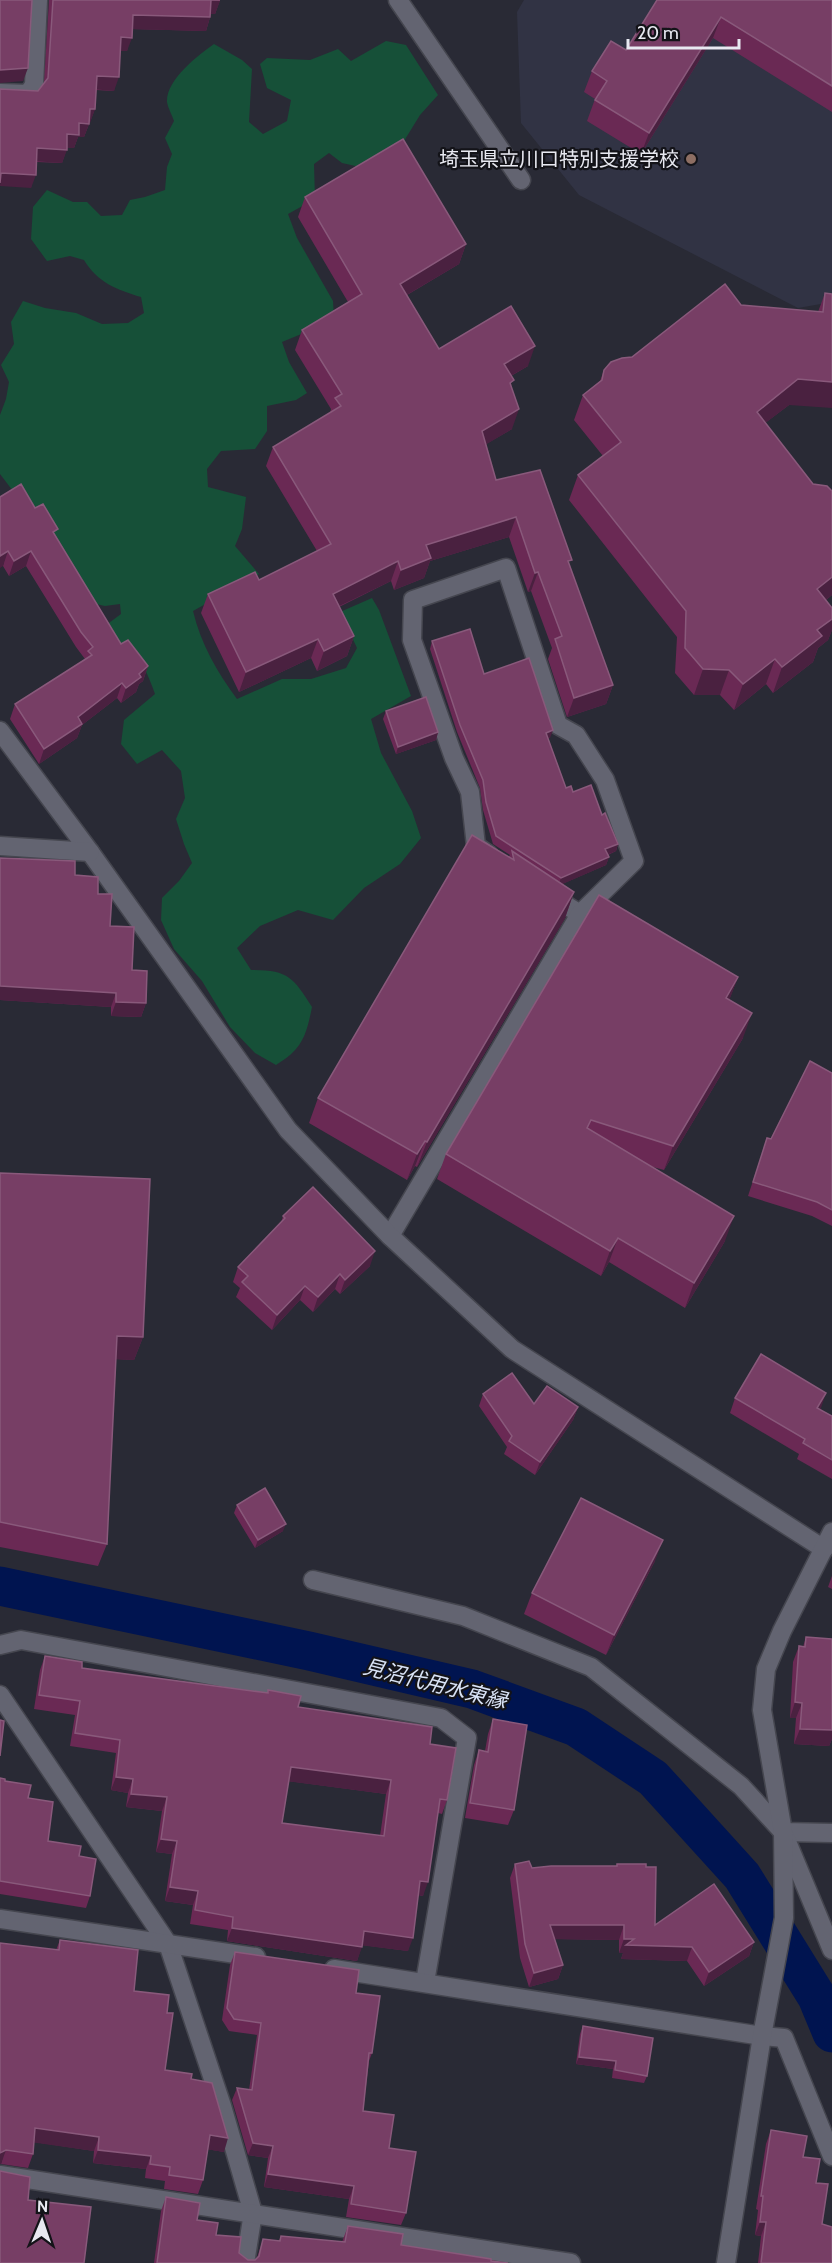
<svg xmlns="http://www.w3.org/2000/svg" width="832" height="2263" font-family="Cabin,'Noto Sans JP',sans-serif">
<style>
.built{fill:#313344}
.green{fill:#165038}
.lines{fill:none;stroke-linecap:round;stroke-linejoin:round}
.canal{stroke:#001450;stroke-width:39}
.service-casing{stroke:#45464f;stroke-width:21}
.minor-casing{stroke:#45464f;stroke-width:21}
.tertiary-casing{stroke:#45464f;stroke-width:21}
.service{stroke:#636471;stroke-width:18}
.minor{stroke:#636471;stroke-width:18}
.tertiary{stroke:#636471;stroke-width:18}
.wall{fill:#6a2954;fill-rule:evenodd}
.shaded-wall{fill:#4a2140}
.building{fill:#773e65;stroke:#89597b;stroke-width:1.5;fill-rule:evenodd}
.education-dot{fill:#8d6e63;stroke:#131318;stroke-width:2}
.labels{text-anchor:middle;stroke-width:4.5;stroke-linejoin:round;paint-order:stroke}
.poi-label{font-size:20px;fill:#e8e9f1;stroke:#131318;text-anchor:end}
.water-label{font-size:21px;font-style:italic;fill:#d9e3f6;stroke:#131318}
</style>
<rect width="100%" height="100%" fill="#292a35"/>
<!-- built -->
<polygon class="built" points="524,0 832,0 832,302 798,308 579,195 521,123 517,12"/>
<!-- green -->
<path class="green" d="M386 41 406 45 438 95 420 115 404 141 360 167 342 163 329 153 314 164 315 199 288 214 297 238 333 301 334 317 311 330 282 342 289 362 307 393 296 400 267 406V431L255 449 221 451 207 469 208 487 246 497 242 529 235 546 259 574 193 611C201 644 217 672 237 699L282 679H311L346 668 357 648 340 612 372 598 379 610 411 696 371 719 381 753 412 811 421 838 400 864 364 888 333 920 298 910 260 926 237 948 251 970C288 970 293 977 312 1007 306 1037 302 1049 276 1065L255 1053 230 1027 202 981 174 949 161 920 162 898 179 881 192 863 184 844 176 819 185 798 181 771 162 750 137 764 121 744 124 720 155 694C141 653 133 653 98 631L121 614 120 604 105 606 77 600 19 499 0 474V415L6 399 9 382 1 365 14 344 11 322 23 301 45 308 76 313 102 324 128 323 144 313 141 297C117 290 97 282 84 260L70 256 47 261 31 239 33 207 47 190 73 202H87L101 216 122 215 130 200 145 197 165 190 167 167 172 154 165 138 174 121C172 115 168 108 167 102 166 80 198 55 214 44L242 60 252 69 249 122 263 134 287 121 291 100 267 88 260 64 267 58 310 60 338 49 351 61Z"/>
<g class="lines">
<!-- canal -->
<polyline class="canal" points="0,1586 309,1651 472,1689 576,1727 653,1778 742,1876 817,1997 832,2033"/>
<!-- service casing -->
<g class="service-casing">
<g id="service">
<polyline points="550,895 580,914"/>
<polyline points="390,1236 580,914 634,861 605,780 576,735 558,725 506,568 413,600 412,640 454,758 470,792 476,846 489,855"/>
</g>
</g>
<!-- minor casing -->
<g class="minor-casing">
<g id="minor">
<polyline points="398,0 521,180"/>
<polyline points="0,93 28,94 34,85 38,0"/>
<polyline points="0,731 90,852 288,1130 390,1236 512,1349 824,1549"/>
<polyline points="0,846 90,852"/>
<polyline points="313,1580 463,1616 591,1667 741,1786 783,1832 832,1833"/>
<polyline points="0,1645 21,1640 441,1718 467,1738 425,1982"/>
<polyline points="0,1695 168,1944 222,2106 253,2213 245,2263"/>
<polyline points="783,1832 832,1950"/>
<polyline points="0,1919 256,1957"/>
<polyline points="334,1969 762,2036 784,2038 832,2156"/>
<polyline points="0,2175 571,2263"/>
</g>
</g>
<!-- tertiary casing -->
<g class="tertiary-casing">
<polyline id="tertiary" points="726,2263 762,2036 784,1918 783,1832 762,1710 766,1669 782,1631 832,1532"/>
</g>
<!-- service -->
<use href="#service" class="service"/>
<!-- minor -->
<use href="#minor" class="minor"/>
<!-- tertiary -->
<use href="#tertiary" class="tertiary"/>
</g>
<!-- wall -->
<g class="wall">
<polygon points="49,0 220,0 215,14 211,14 206,31 132,29 127,51 120,51 114,91 96,90 95,109 84,137 78,137 74,148 67,148 62,163 37,162 31,188 38,91 44,83"/>
<polygon points="657,0 832,0 832,112 713,38 641,154 587,121 595,99 584,92 592,71 626,50"/>
<polygon points="305,197 466,244 459,264 407,295 439,349 528,366 511,376 512,429 486,444 496,480 569,566 613,685 606,704 567,717 548,659 552,648 531,591 528,592 509,537 430,561 424,578 394,590 391,581 339,607 354,636 347,656 317,671 311,658 239,692 201,613 208,594 259,580 317,551 266,466 273,447 330,413 331,409 295,350 302,330 348,302 298,217"/>
<polygon points="825,293 832,294 789,405 765,423 813,484 832,491 832,595 826,600 832,608 832,630 828,640 818,648 813,662 773,693 766,684 734,710 720,695 694,695 675,673 677,637 569,500 578,475 603,456 574,420 583,395 600,381 604,370 741,305 818,312"/>
<polygon points="21,484 35,508 56,536 121,644 148,666 143,681 139,684 136,692 121,703 117,698 82,725 77,738 39,764 10,719 15,704 85,659 76,647 26,566 9,576 3,566"/>
<polygon points="432,641 484,674 550,738 548,738 566,788 573,792 602,815 618,844 616,851 608,855 609,857 606,865 562,884 574,892 565,918 417,1167 415,1166 407,1180 309,1123 318,1098 510,855 493,844 483,810 480,788 457,732 430,649"/>
<polygon points="386,711 438,732 436,740 396,754 383,719"/>
<polygon points="0,858 75,875 98,894 110,926 132,970 146,1003 141,1017 111,1016 111,1007 0,1000"/>
<polygon points="738,977 729,1000 743,1038 664,1170 649,1166 725,1241 685,1308 609,1262 601,1276 437,1179 446,1154"/>
<polygon points="832,1073 832,1226 812,1216 748,1196 767,1138 771,1139"/>
<polygon points="0,1173 143,1337 134,1360 116,1359 107,1544 98,1566 0,1547"/>
<polygon points="283,1216 370,1266 340,1294 335,1289 313,1312 300,1300 272,1330 236,1297 240,1288 233,1282 238,1267 281,1223"/>
<polygon points="483,1394 534,1404 578,1407 573,1420 535,1475 504,1454 507,1447 479,1406"/>
<polygon points="735,1398 820,1410 832,1416 832,1479 797,1459 799,1454 730,1413"/>
<polygon points="237,1505 283,1531 255,1548 234,1513"/>
<polygon points="655,1561 606,1655 524,1614 532,1593"/>
<polygon points="832,1576 832,1589 828,1587"/>
<polygon points="806,1637 832,1730 832,1739 829,1746 794,1744 796,1718 790,1718 793,1662 799,1646 803,1647"/>
<path d="M45 1656 82 1668 298 1707 430 1744 447 1800 442 1814 438 1813 423 1896 418 1895 408 1951 362 1945 357 1961 227 1941 228 1930 190 1924 193 1905 165 1901 172 1854 156 1852 162 1811 126 1807 128 1793 111 1790 116 1753 70 1746 75 1715 34 1709 40 1670ZM288 1781 386 1794 380 1836 282 1823Z"/>
<polygon points="493,1719 514,1810 508,1825 465,1818 474,1765 479,1750 485,1751 488,1734"/>
<polygon points="0,1778 28,1798 48,1841 90,1896 86,1908 0,1894"/>
<polygon points="515,1864 532,1868 616,1866 617,1864 646,1867 655,1925 754,1942 749,1956 704,1986 687,1961 621,1959 623,1953 619,1953 619,1940 555,1939 563,1965 558,1979 529,1987 520,1958 510,1878"/>
<polygon points="60,1940 167,2013 165,2070 191,2079 224,2152 207,2149 203,2180 198,2194 164,2189 165,2181 145,2178 146,2169 93,2163 94,2151 34,2142 33,2154 28,2168 1,2164 56,1950"/>
<polygon points="235,1952 356,1993 372,2053 369,2061 363,2111 389,2148 406,2213 401,2225 346,2217 349,2199 264,2187 268,2158 248,2155 232,2100 237,2088 249,2090 257,2035 229,2031 222,2020 230,1965"/>
<polygon points="583,2026 647,2076 644,2083 612,2078 613,2069 576,2064 580,2034"/>
<polygon points="771,2130 803,2157 816,2183 822,2224 832,2263 758,2263 761,2236 755,2235 758,2210 756,2209 766,2144"/>
<polygon points="166,2197 197,2220 248,2260 255,2260 257,2258 263,2239 279,2241 281,2236 342,2242 348,2226 401,2245 508,2263 154,2263 161,2211"/>
</g>
<!-- shaded-wall -->
<g class="shaded-wall">
<polygon points="211,0 220,1 215,14 206,14"/>
<polygon points="133,15 210,17 206,31 128,29"/>
<polygon points="721,17 713,38 641,154 649,133"/>
<polygon points="121,37 132,38 127,51 116,51"/>
<polygon points="28,68 23,81 0,83 0,70"/>
<polygon points="97,76 119,77 114,91 92,89"/>
<polygon points="90,109 95,109 90,123 85,122"/>
<polygon points="79,123 89,124 84,137 78,137 74,148 62,148 67,134"/>
<polygon points="37,148 67,150 62,163 33,161"/>
<polygon points="1,173 36,175 31,188 0,186"/>
<polygon points="466,244 459,264 393,303 400,284"/>
<polygon points="535,346 528,366 497,384 504,364"/>
<polygon points="798,379 832,382 832,408 789,405 747,437 757,412"/>
<polygon points="519,409 512,429 475,451 482,431"/>
<polygon points="516,517 509,537 430,561 424,578 394,590 401,570 426,545"/>
<polygon points="8,551 3,566 0,568 0,556"/>
<polygon points="31,551 26,566 9,576 14,561"/>
<polygon points="398,561 391,581 325,613 333,594"/>
<polygon points="538,572 531,591 528,592 535,573"/>
<polygon points="832,577 832,595 808,614 817,589"/>
<polygon points="832,619 832,630 828,640 818,648 813,662 773,693 782,667 817,630"/>
<polygon points="354,636 347,656 317,671 324,651"/>
<polygon points="318,639 311,658 239,692 246,672"/>
<polygon points="775,659 766,684 734,710 743,684"/>
<polygon points="148,666 143,681 139,684 136,692 121,703 126,688 139,674"/>
<polygon points="703,669 729,670 720,695 694,695"/>
<polygon points="122,683 117,698 82,725 77,738 39,764 44,749 78,717"/>
<polygon points="613,685 606,704 567,717 574,698"/>
<polygon points="553,730 550,738 543,740 546,733"/>
<polygon points="438,732 436,740 396,754 398,747"/>
<polygon points="618,844 616,851 602,857 605,849"/>
<polygon points="609,857 606,865 558,886 561,878"/>
<polygon points="574,892 565,918 417,1167 427,1142"/>
<polygon points="738,977 729,1001 726,998"/>
<polygon points="0,986 116,993 111,1007 0,1000"/>
<polygon points="116,1002 146,1003 141,1017 111,1016"/>
<polygon points="752,1013 743,1038 664,1170 673,1146"/>
<polygon points="425,1141 415,1166 407,1180 417,1154"/>
<polygon points="734,1216 725,1241 685,1308 694,1283"/>
<polygon points="618,1238 609,1262 601,1276 610,1251"/>
<polygon points="375,1251 370,1266 340,1294 345,1280"/>
<polygon points="340,1274 335,1289 313,1312 318,1297"/>
<polygon points="305,1286 300,1300 272,1330 277,1315"/>
<polygon points="117,1336 143,1337 134,1360 109,1359"/>
<polygon points="826,1393 821,1408 812,1424 817,1408"/>
<polygon points="578,1407 573,1420 535,1475 540,1462"/>
<polygon points="286,1524 283,1531 255,1548 258,1540"/>
<polygon points="663,1540 655,1561 606,1655 614,1635"/>
<polygon points="795,1702 802,1703 796,1718 790,1718"/>
<polygon points="800,1729 832,1730 832,1739 829,1746 794,1744"/>
<polygon points="291,1767 391,1780 386,1794 286,1781"/>
<polygon points="116,1777 133,1779 128,1793 111,1790"/>
<polygon points="131,1794 167,1797 162,1811 126,1807"/>
<polygon points="161,1839 177,1841 172,1854 156,1852"/>
<polygon points="420,1881 428,1882 423,1896 415,1894"/>
<polygon points="170,1887 198,1891 193,1905 165,1901"/>
<polygon points="550,1925 624,1925 619,1940 545,1939"/>
<polygon points="232,1928 362,1947 357,1961 227,1941"/>
<polygon points="364,1931 413,1938 408,1951 359,1945"/>
<polygon points="624,1939 634,1939 692,1947 687,1961 621,1959 623,1953 619,1953"/>
<polygon points="754,1942 749,1956 704,1986 709,1972"/>
<polygon points="563,1965 558,1979 529,1987 534,1973"/>
<polygon points="579,2057 616,2061 613,2069 576,2064"/>
<polygon points="35,2128 99,2137 94,2151 30,2142"/>
<polygon points="210,2135 228,2138 224,2152 205,2149"/>
<polygon points="253,2143 273,2146 268,2158 248,2155"/>
<polygon points="6,2150 1,2164 0,2164 0,2153"/>
<polygon points="98,2150 151,2156 146,2169 93,2163"/>
<polygon points="268,2174 354,2186 349,2199 264,2187"/>
<polygon points="760,2222 766,2222 761,2236 755,2235"/>
</g>
<!-- building -->
<g class="building">
<polygon points="0,0 32,0 28,68 0,70"/>
<polygon points="53,0 220,0 211,0 210,17 133,15 132,38 121,37 119,77 97,76 95,109 90,109 89,124 79,123 79,135 67,134 67,150 37,148 36,175 1,173 0,183 0,89 38,91 48,78"/>
<polygon points="657,0 832,0 832,86 721,17 649,133 595,100 607,81 592,71 611,41 626,50"/>
<polygon points="403,139 466,244 400,284 439,349 511,306 535,346 504,364 514,380 510,383 519,409 482,431 496,480 540,470 572,560 568,561 613,685 574,698 555,639 562,636 538,572 535,573 516,517 426,545 431,558 401,570 398,561 333,594 354,636 324,651 318,639 246,672 208,594 255,572 259,580 331,544 273,447 341,406 335,398 342,394 302,330 362,294 305,197"/>
<polygon points="725,284 741,305 823,312 825,293 832,294 832,382 798,379 757,412 813,484 827,486 832,491 832,577 817,589 832,608 832,619 817,630 822,636 782,667 775,659 743,684 729,670 703,669 685,648 686,611 578,475 621,442 583,395 602,380 604,370 611,362 622,358 632,357"/>
<polygon points="21,484 35,508 43,504 58,529 53,532 121,644 128,640 148,666 139,674 141,677 126,688 122,683 78,717 82,724 44,749 15,704 92,655 88,651 93,647 81,632 31,551 14,561 8,551 0,556 0,497"/>
<polygon points="470,629 484,674 529,658 553,730 546,733 566,788 571,786 573,792 591,785 602,815 605,813 618,844 605,849 609,857 561,878 496,836 486,802 483,780 460,725 432,641"/>
<polygon points="426,697 438,732 398,747 386,711"/>
<polygon points="472,835 514,860 512,851 574,892 427,1142 425,1141 417,1154 318,1098"/>
<polygon points="0,858 75,861 75,875 98,877 98,894 112,894 110,926 134,927 132,970 147,971 146,1003 116,1002 116,993 0,986"/>
<polygon points="599,895 738,977 726,998 752,1013 673,1146 591,1120 587,1128 734,1216 694,1283 618,1238 610,1251 446,1154"/>
<polygon points="810,1061 832,1073 832,1210 817,1202 753,1182 767,1138 771,1139"/>
<polygon points="0,1173 150,1179 143,1337 117,1336 107,1544 0,1522"/>
<polygon points="313,1187 375,1251 345,1280 340,1274 318,1297 305,1286 277,1315 242,1282 248,1276 238,1267 285,1218 283,1216"/>
<polygon points="761,1354 826,1393 817,1408 832,1416 832,1460 803,1443 805,1439 735,1398"/>
<polygon points="512,1373 534,1404 547,1386 578,1407 540,1462 509,1441 512,1436 483,1394"/>
<polygon points="265,1488 286,1524 258,1540 237,1505"/>
<polygon points="581,1498 663,1540 614,1635 532,1593"/>
<polygon points="806,1637 832,1639 832,1730 800,1729 802,1703 795,1702 799,1646 805,1647"/>
<path d="M45 1656 82 1662V1668L268 1693V1690L301 1696 298 1707 432 1727 430 1744 456 1748 447 1800 440 1799 428 1882 420 1881 413 1938 364 1931 362 1947 232 1928 233 1917 195 1910 198 1891 170 1887 177 1841 161 1839 167 1797 131 1794 133 1779 116 1777 120 1740 75 1733 80 1701 39 1695ZM291 1767 391 1780 384 1836 282 1823Z"/>
<polygon points="493,1719 527,1725 514,1810 470,1803 479,1750 488,1752"/>
<polygon points="0,1720 4,1721 0,1756"/>
<polygon points="0,1778 5,1779 5,1781 31,1785 28,1798 53,1802 48,1841 81,1846 79,1856 96,1859 90,1896 0,1881"/>
<polygon points="529,1861 532,1868 551,1866 617,1866 617,1864 646,1864 646,1867 656,1867 655,1925 714,1884 754,1942 709,1972 692,1947 626,1945 634,1939 624,1939 624,1925 550,1925 563,1965 534,1973 525,1944 515,1864"/>
<polygon points="60,1940 138,1950 134,1991 169,1995 167,2013 173,2013 165,2070 192,2074 191,2079 212,2083 228,2138 210,2135 203,2180 169,2175 170,2167 150,2164 151,2156 98,2150 99,2137 35,2128 33,2154 6,2150 0,2153 0,1943 59,1950"/>
<polygon points="235,1952 359,1970 356,1993 380,1996 372,2053 369,2053 363,2111 394,2115 389,2148 416,2152 406,2213 351,2204 354,2186 268,2174 273,2146 253,2143 237,2088 252,2090 261,2023 234,2019 227,2008"/>
<polygon points="583,2026 653,2038 647,2076 615,2070 616,2061 579,2057"/>
<polygon points="771,2130 807,2136 803,2157 820,2159 816,2183 828,2184 822,2224 832,2227 832,2263 761,2263 766,2222 760,2222 763,2196 761,2196"/>
<polygon points="0,2171 30,2177 28,2200 91,2207 84,2263 0,2263"/>
<polygon points="166,2197 200,2203 197,2220 218,2223 216,2235 241,2237 239,2253 248,2260 255,2260 259,2256 263,2239 280,2241 281,2236 345,2242 348,2226 403,2234 401,2245 491,2259 491,2261 508,2263 157,2263"/>
</g>
<!-- markers -->
<circle class="education-dot" cx="691" cy="159" r="6"/>
<g class="labels">
<!-- poi labels -->
<g class="poi-label">
<text x="679" y="166">埼玉県立川口特別支援学校</text>
</g>
<!-- water labels -->
<g class="water-label">
<text transform="translate(435 1684) rotate(14)" y="7">見沼代用水東縁</text>
</g>
</g>
<!-- north arrow -->
<g transform="translate(42 2221) rotate(2)" stroke="#131318" stroke-width="4.5" paint-order="stroke">
<path d="M0-4.5L10 22L0 15L-10 22Z" fill="#e8e9f1"/>
<text y="-9" font-size="16" font-weight="bold" text-anchor="middle" fill="#e8e9f1">N</text>
</g>
<!-- scale -->
<path d="M628 39v9h111v-9" fill="none" stroke="#e8e9f1" stroke-width="3"/>
<text x="637" y="39" font-size="18" fill="#e8e9f1" stroke="#131318" stroke-width="4.5" paint-order="stroke">20 m</text>
</svg>
